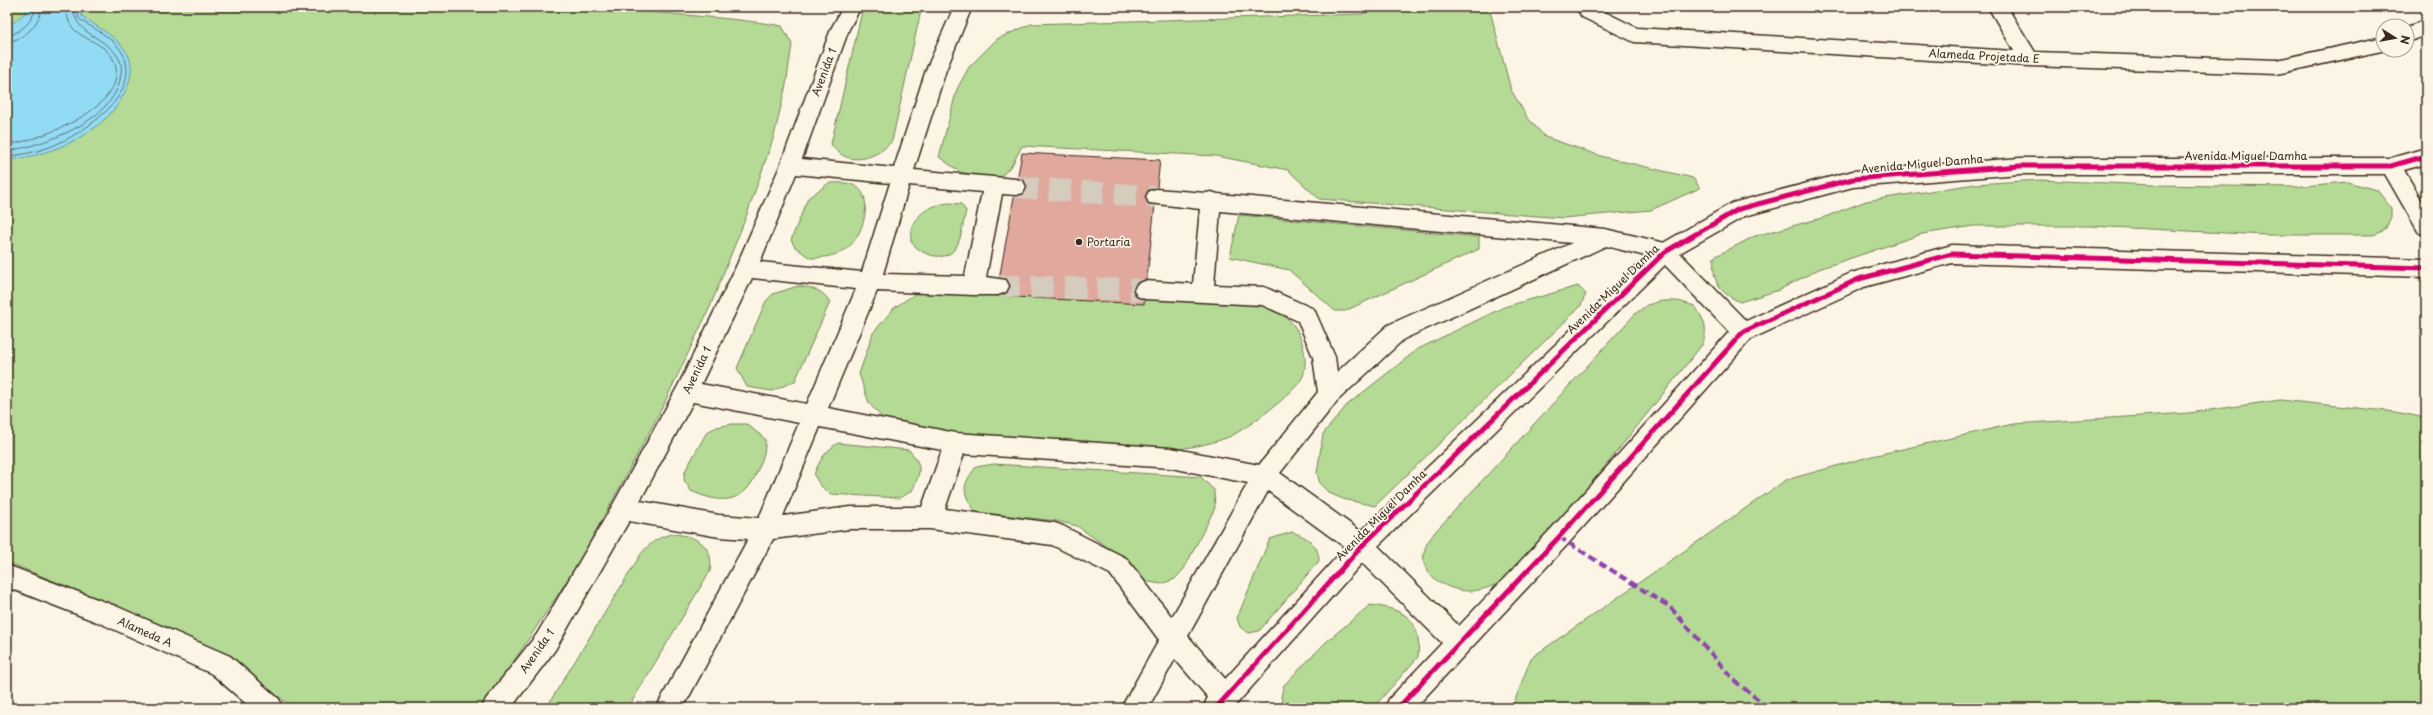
<svg xmlns="http://www.w3.org/2000/svg" width="2433" height="715" font-family="'Playpen Sans',sans-serif">
<style>
.green{fill:#b4da95;stroke:#78825a}
.water{fill:#92dbf4;stroke:#6f949e}
.lines{fill:none;stroke-linecap:round;stroke-linejoin:round}
.shore{stroke:#5e7174;stroke-width:1}
.building{fill:#e1a89d;stroke:#3b2a1e}
.minor-tunnel{stroke:#d5ccbd;stroke-width:22;stroke-dasharray:22 11;stroke-linecap:butt}
.minor-casing{stroke:#3b2a1e;stroke-width:3}
.tertiary-casing{stroke:#3b2a1e;stroke-width:3}
.minor{fill:#fcf5e5;fill-rule:evenodd}
.tertiary{fill:#fcf5e5;fill-rule:evenodd}
.quiet{stroke:#8e44ad;stroke-width:4;stroke-dasharray:8 4;stroke-linecap:butt}
.cycleway-casing{stroke:#fcf5e5;stroke-width:8}
.cycleway{stroke:#d6006c;stroke-width:5}
.poi-dot{fill:#3b2a1e;stroke:#fcf5e5;stroke-width:1.5}
.labels{text-anchor:middle;stroke-width:3.5;stroke-linejoin:round;paint-order:stroke}
.street-label{font-size:11px;fill:#3b2a1e;stroke:#fcf5e5}
.poi-label{font-size:11px;fill:#3b2a1e;stroke:#fcf5e5;text-anchor:start}
</style>
<rect width="100%" height="100%" fill="#fcf5e5"/>
<filter id="ink" filterUnits="userSpaceOnUse"><feTurbulence type="fractalNoise" baseFrequency=".025" numOctaves="2"/><feDisplacementMap in="SourceGraphic" scale="8" xChannelSelector="R" yChannelSelector="G"/><feConvolveMatrix kernelMatrix="1 2 1 2 8 2 1 2 1" color-interpolation-filters="sRGB"/></filter>
<g filter="url(#ink)">
<!-- green -->
<g class="green">
<path d="M7 7H613C670 16 726 16 782 26L792 44 786 85 774 136 746 217 710 307 662 408 580 561 483 708H294L221 656 167 627 7 562Z"/>
<path d="M863 7H925L920 15 892 141C876 160 846 168 831 144Z"/>
<polygon points="1379,7 1489,7 1511,90 1527,117 1545,137 1604,157 1693,178 1700,188 1651,210 1563,218 1319,199 1288,170 1216,156 1022,146 1012,165 998,180 960,172 939,157 957,89 969,67 997,39 1031,24 1362,14"/>
<path d="M2040 180 2152 185 2293 187 2347 182 2377 190 2391 208V217L2385 230 2373 235H2265L2090 226H1974L1922 234 1819 269 1779 290 1740 302C1718 292 1712 281 1714 257L1755 236 1822 218 1866 201 1975 184Z"/>
<path d="M829 183C836 183 843 182 850 184 875 190 865 227 854 241 844 255 826 258 810 258L795 247 791 240 808 198Z"/>
<path d="M951 203 961 204 966 211C961 231 961 260 935 256 924 254 918 250 911 242 909 217 928 204 951 203Z"/>
<polygon points="1239,215 1479,237 1479,249 1345,311 1335,311 1289,270 1230,257"/>
<path d="M798 286C812 288 822 289 830 302L795 381 772 391 747 387 737 368 766 301 773 294Z"/>
<polygon points="1578,286 1586,294 1580,307 1375,506 1343,499 1329,493 1320,484 1317,473 1323,434 1347,405 1418,349 1504,307"/>
<path d="M921 290C993 294 1064 297 1136 299 1177 300 1223 296 1263 306 1281 310 1294 321 1300 337 1305 349 1307 364 1303 376 1297 392 1245 430 1229 437 1208 445 1188 448 1167 450L918 434 890 427 869 403 859 374 873 333 894 308Z"/>
<path d="M1662 301H1678L1695 306C1704 320 1709 329 1702 345L1527 564C1512 577 1493 589 1472 591 1450 592 1416 576 1425 549 1426 543 1431 538 1434 533L1635 314 1647 305Z"/>
<polygon points="2280,400 2396,412 2426,418 2426,708 1512,708 1531,658 1786,480 1872,456 2013,424 2189,413"/>
<path d="M732 424H747L765 439C766 452 762 460 757 472 744 505 720 504 691 491L684 480 685 471 707 432 717 427Z"/>
<path d="M838 443 909 450C924 466 920 473 912 491L900 498 830 494 820 485 814 475C819 461 825 451 838 443Z"/>
<path d="M994 464 1201 477 1214 490 1215 508 1184 569 1175 579 1161 584 1143 581 1107 547 1077 526 1057 521 976 512C962 493 961 486 976 467Z"/>
<path d="M1292 532C1307 537 1319 544 1319 561L1259 631 1249 633 1240 627 1237 618 1266 548 1270 539Z"/>
<path d="M672 534C695 535 715 545 710 571L628 708H546L641 554C650 543 658 537 672 534Z"/>
<path d="M1370 605C1404 609 1422 618 1418 657L1373 708H1284L1281 697 1284 685 1326 642Z"/>
</g>
<!-- water -->
<path class="water" d="M28 7H83L81 15C97 28 120 37 129 57 133 67 131 78 127 87 110 132 51 156 7 160V28L25 13Z"/>
<g class="lines">
<!-- shore -->
<g class="shore">
<path d="M7 36C21 33 33 21 36 7"/>
<path d="M7 42C25 39 39 25 42 7"/>
<path d="M7 145C39 140 132 107 114 61 104 36 64 42 67 7"/>
<path d="M7 151C44 145 111 122 120 80 121 73 123 66 119 59 109 37 72 35 74 7"/>
<path d="M7 156C22 155 37 152 52 146 82 134 143 95 123 54 114 37 93 29 78 18L79 7"/>
</g>
</g>
<!-- building -->
<polygon class="building" points="1022,153 1160,160 1144,304 996,296"/>
<g class="lines">
<!-- minor-tunnel -->
<g class="minor-tunnel">
<polyline points="1016,187 1156,197"/>
<polyline points="998,286 1145,290"/>
</g>
<!-- minor casing -->
<g class="minor-casing">
<g id="minor">
<path d="M843 7H861L849 29 802 159 894 168 926 70 954 7H972L946 70 914 170 1016 179 1023 181 1026 187 1023 193 1016 195 1002 194 986 277 1006 280 1009 286 1006 292 998 295H974L877 291 828 408 956 433 1171 448 1259 465 1318 392 1313 357 1298 321 1262 305 1145 299 1137 296 1134 290 1137 284 1145 281 1193 284 1200 209 1149 203 1146 197 1149 191 1156 189 1206 193 1211 192 1218 194 1605 229 1665 243 1672 246 1675 252 1672 258 1665 261 1606 246 1404 339 1337 401 1280 473 1370 538 1374 546 1370 554 1362 557 1354 554 1268 491 1188 636 1234 689 1238 698 1234 707H1216L1175 659 1148 708H1121L1159 640 1110 574 1052 545 930 529H850L773 539 683 708H656L748 539 719 537 629 521 555 650 511 708H482L486 699 537 634 615 501 679 384 735 269 780 166 831 29ZM796 174 890 183 862 272 760 262ZM909 185 982 192 965 276 883 274ZM1220 211 1572 243 1388 325 1337 372 1335 357 1314 309 1264 287 1214 285ZM752 278 856 289 807 404 701 384ZM693 402 799 423 759 518 719 515 640 501ZM820 427 942 450 922 507H850L783 516ZM964 454 1171 468 1248 483 1172 617 1126 558 1063 526 1055 523 945 509Z"/>
<polygon points="1576,7 1595,7 1637,28 2014,51 1988,7 2007,7 2035,52 2277,60 2383,37 2383,50 2386,50 2277,74 2029,66 1634,42 1582,17"/>
<polygon points="2426,20 2426,35 2407,42 2407,27"/>
<polygon points="7,565 118,607 230,656 279,699 283,708 251,708 212,674 102,624 7,587"/>
</g>
</g>
<!-- tertiary casing -->
<g class="tertiary-casing">
<path id="tertiary" d="M2426 148V164L2404 170 2426 208V235L2419 233 2385 174H2020L1853 187 1745 216 1680 253 1746 321 1851 273 1952 245 2426 259V277L1952 263 1864 287 1751 339 1567 545 1415 708H1385L1389 699 1442 643 1362 563 1233 708H1203L1207 699 1354 538 1658 246 1732 203 1853 171 2020 158H2391ZM1665 265 1729 332 1551 529 1459 626 1378 546Z"/>
</g>
<!-- minor -->
<use href="#minor" class="minor"/>
<!-- tertiary -->
<use href="#tertiary" class="tertiary"/>
<!-- quiet -->
<polyline class="quiet" points="1559,537 1670,607 1736,682 1769,708"/>
<!-- cycleway casing -->
<g class="cycleway-casing">
<g id="cycleway">
<polyline points="1216,708 1362,546 1665,252 1739,209 1853,179 2020,166 2391,166 2426,156"/>
<polyline points="1398,708 1559,537 1743,332 1859,279 1952,254 2426,268"/>
</g>
</g>
<!-- cycleway -->
<use href="#cycleway" class="cycleway"/>
</g>
</g>
<!-- markers -->
<circle class="poi-dot" cx="1079" cy="242" r="4"/>
<g class="labels">
<!-- street labels -->
<g class="street-label">
<text transform="translate(1984 56) rotate(3)" y="4">Alameda Projetada E</text>
<text transform="translate(824 72) rotate(-69)" y="4">Avenida 1</text>
<text x="2246" y="160">Avenida Miguel Damha</text>
<text transform="translate(1922 164) rotate(-5)" y="4">Avenida Miguel Damha</text>
<text transform="translate(1613 289) rotate(-44)" y="4">Avenida Miguel Damha</text>
<text transform="translate(697 370) rotate(-64)" y="4">Avenida 1</text>
<text transform="translate(1381 515) rotate(-45)" y="4">Avenida Miguel Damha</text>
<text transform="translate(145 632) rotate(24)" y="4">Alameda A</text>
<text transform="translate(537 651) rotate(-55)" y="4">Avenida 1</text>
</g>
<!-- poi labels -->
<g class="poi-label">
<text x="1087" y="246">Portaria</text>
</g>
</g>
<!-- margin -->
<rect width="2433" height="715" fill="none" stroke="#fcf5e5" stroke-width="24"/>
<rect x="12" y="12" width="2409" height="691" fill="none" stroke="#3b2a1e" stroke-width="1.5" filter="url(#ink)"/>
<!-- north arrow -->
<g transform="translate(2395 38) rotate(101)"><circle r="19" fill="#fcf5e5" stroke="#afa495"/>
<path d="M0-3L7 15L0 10L-7 15Z" fill="#3b2a1e"/>
<text y="-6" font-size="11" font-weight="bold" text-anchor="middle" fill="#3b2a1e">N</text>
</g>
</svg>
